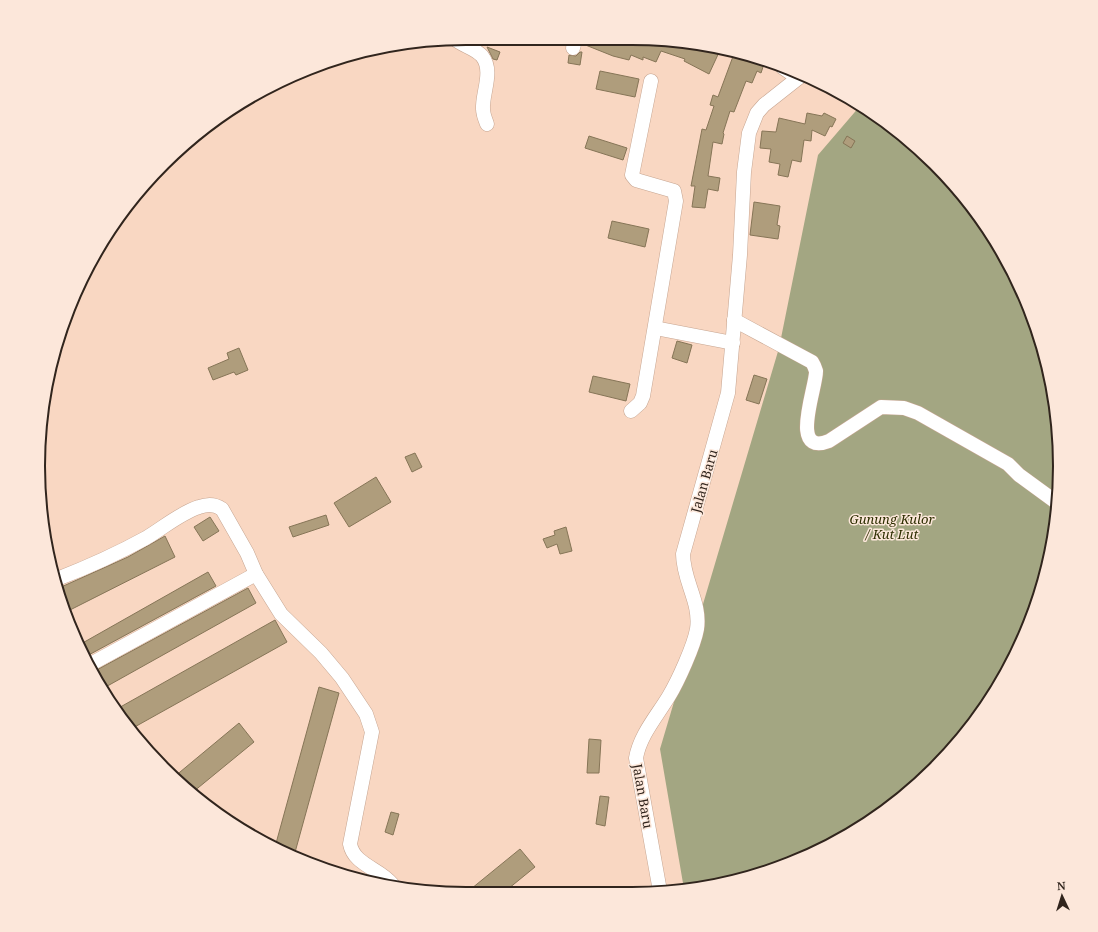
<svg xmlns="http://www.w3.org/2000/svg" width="1098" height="932" font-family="'Noto Serif',serif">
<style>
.forest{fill:#a3a682}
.building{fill:#af9d7c;stroke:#867557}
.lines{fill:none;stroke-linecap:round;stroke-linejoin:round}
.minor-casing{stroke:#c6a591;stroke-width:15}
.minor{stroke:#fff;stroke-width:14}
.labels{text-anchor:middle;stroke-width:3;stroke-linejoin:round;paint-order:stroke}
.street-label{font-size:13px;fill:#31251d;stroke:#fce7da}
.park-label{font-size:13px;font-style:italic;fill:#2d2e00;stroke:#fce7da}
.rim{fill:none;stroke:#31251d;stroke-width:2}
</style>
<rect width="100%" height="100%" fill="#f9d7c2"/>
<!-- forest -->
<polygon class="forest" points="860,106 892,126 954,184 1003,252 1028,302 1052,383 1060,466 1052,550 1027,630 988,704 934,769 870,822 796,862 716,886 684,889 660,749 779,348 818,155"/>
<!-- building -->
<g class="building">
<polygon points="583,40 688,42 721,48 709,74 684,61 685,59 661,51 656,62 643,57 643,60 631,55 629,60 613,56 583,44"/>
<polygon points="487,47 500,52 497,60 493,59"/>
<polygon points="735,51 765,61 761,73 757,71 752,83 746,81 734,112 730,111 723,133 724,134 722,144 713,142 708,176 720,178 718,191 708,189 705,208 692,207 695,186 691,186 702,129 706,130 714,106 710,105 713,95 718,97"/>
<polygon points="580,52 582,52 580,65 568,63 569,55 576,56"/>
<polygon points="600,71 639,79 635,97 596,89"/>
<polygon points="807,113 822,116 824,113 836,119 832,127 830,126 825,136 812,130 811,141 804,140 801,162 792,160 788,177 778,175 780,164 769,162 771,149 760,148 762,131 776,132 779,118 805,124"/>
<polygon points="589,136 627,148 623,160 585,148"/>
<polygon points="847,136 855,141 851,148 843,143"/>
<polygon points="754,202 780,206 777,225 780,226 778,239 750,235"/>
<polygon points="612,221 649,229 645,247 608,238"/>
<polygon points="677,341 692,345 687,363 672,358"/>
<polygon points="239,348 248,370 236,375 234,372 213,380 208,368 229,359 227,353"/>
<polygon points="754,375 767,379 759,404 746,400"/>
<polygon points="593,376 630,384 626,401 589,392"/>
<polygon points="415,453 422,467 412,472 405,457"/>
<polygon points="376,477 391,502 349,527 334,503"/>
<polygon points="326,515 329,525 293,537 289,527"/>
<polygon points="210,517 219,531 203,541 194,527"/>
<polygon points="566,527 572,551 560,554 557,544 547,548 543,539 555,535 554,531"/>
<polygon points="165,536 175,557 66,612 59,588 128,557"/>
<polygon points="208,572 216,586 85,657 79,645"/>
<polygon points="248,588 256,603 102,689 93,672"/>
<polygon points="275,620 287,642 131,729 115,710"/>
<polygon points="319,687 339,693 294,856 275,847"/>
<polygon points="239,723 254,742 193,792 174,777"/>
<polygon points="589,739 601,740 599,773 587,773"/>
<polygon points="600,796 609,797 605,826 596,824"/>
<polygon points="391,812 399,814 393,835 385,832"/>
<polygon points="520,849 535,867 503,893 466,893"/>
</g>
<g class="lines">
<!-- minor casing -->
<g class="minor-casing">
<g id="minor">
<path d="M455 39C463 46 475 48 482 56 494 71 482 93 483 109 483 114 485 119 487 124"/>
<polyline points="573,48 575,40"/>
<polyline points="782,67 798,78"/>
<path d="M734 320 812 362C814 365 815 368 816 371 817 386 788 457 829 441L881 407 904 408 918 413 1008 464 1019 475 1056 502"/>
<polyline points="655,328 733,343"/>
<polyline points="631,411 640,403 643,396 676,201 674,191 636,180 632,175 651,81"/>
<path d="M57 579C88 567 117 554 146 538 163 528 180 513 199 507 207 504 215 504 222 509L247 553 256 574 281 614 321 653 342 678 366 714 372 732 350 844C354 865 379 868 392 884"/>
<polyline points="89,665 256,574"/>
<path d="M660 891 636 758C640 735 657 716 669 696 678 681 694 646 697 629 701 602 683 581 683 554L728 393 740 255 744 172 749 133 757 113 764 105 802 75"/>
</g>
</g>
<!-- minor -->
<use href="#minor" class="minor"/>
</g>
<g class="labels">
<!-- street labels -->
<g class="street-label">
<text transform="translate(704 481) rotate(-74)" y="5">Jalan Baru</text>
<text transform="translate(643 796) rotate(80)" y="5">Jalan Baru</text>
</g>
<!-- park labels -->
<g class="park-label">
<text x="892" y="524">Gunung Kulor<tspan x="892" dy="15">/ Kut Lut</tspan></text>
</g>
</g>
<!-- crop -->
<path d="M0 0H1098V932H0ZM466 45H632A421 421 0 0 1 1053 466V466A421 421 0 0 1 632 887H466A421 421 0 0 1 45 466V466A421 421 0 0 1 466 45Z" fill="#fce7da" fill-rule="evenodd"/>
<path class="rim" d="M466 45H632A421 421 0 0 1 1053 466V466A421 421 0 0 1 632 887H466A421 421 0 0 1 45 466V466A421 421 0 0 1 466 45Z"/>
<!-- north arrow -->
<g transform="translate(1062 896) rotate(356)" stroke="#fce7da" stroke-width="3" paint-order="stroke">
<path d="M0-3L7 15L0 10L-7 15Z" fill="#31251d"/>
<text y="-6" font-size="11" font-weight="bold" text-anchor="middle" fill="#31251d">N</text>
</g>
</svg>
